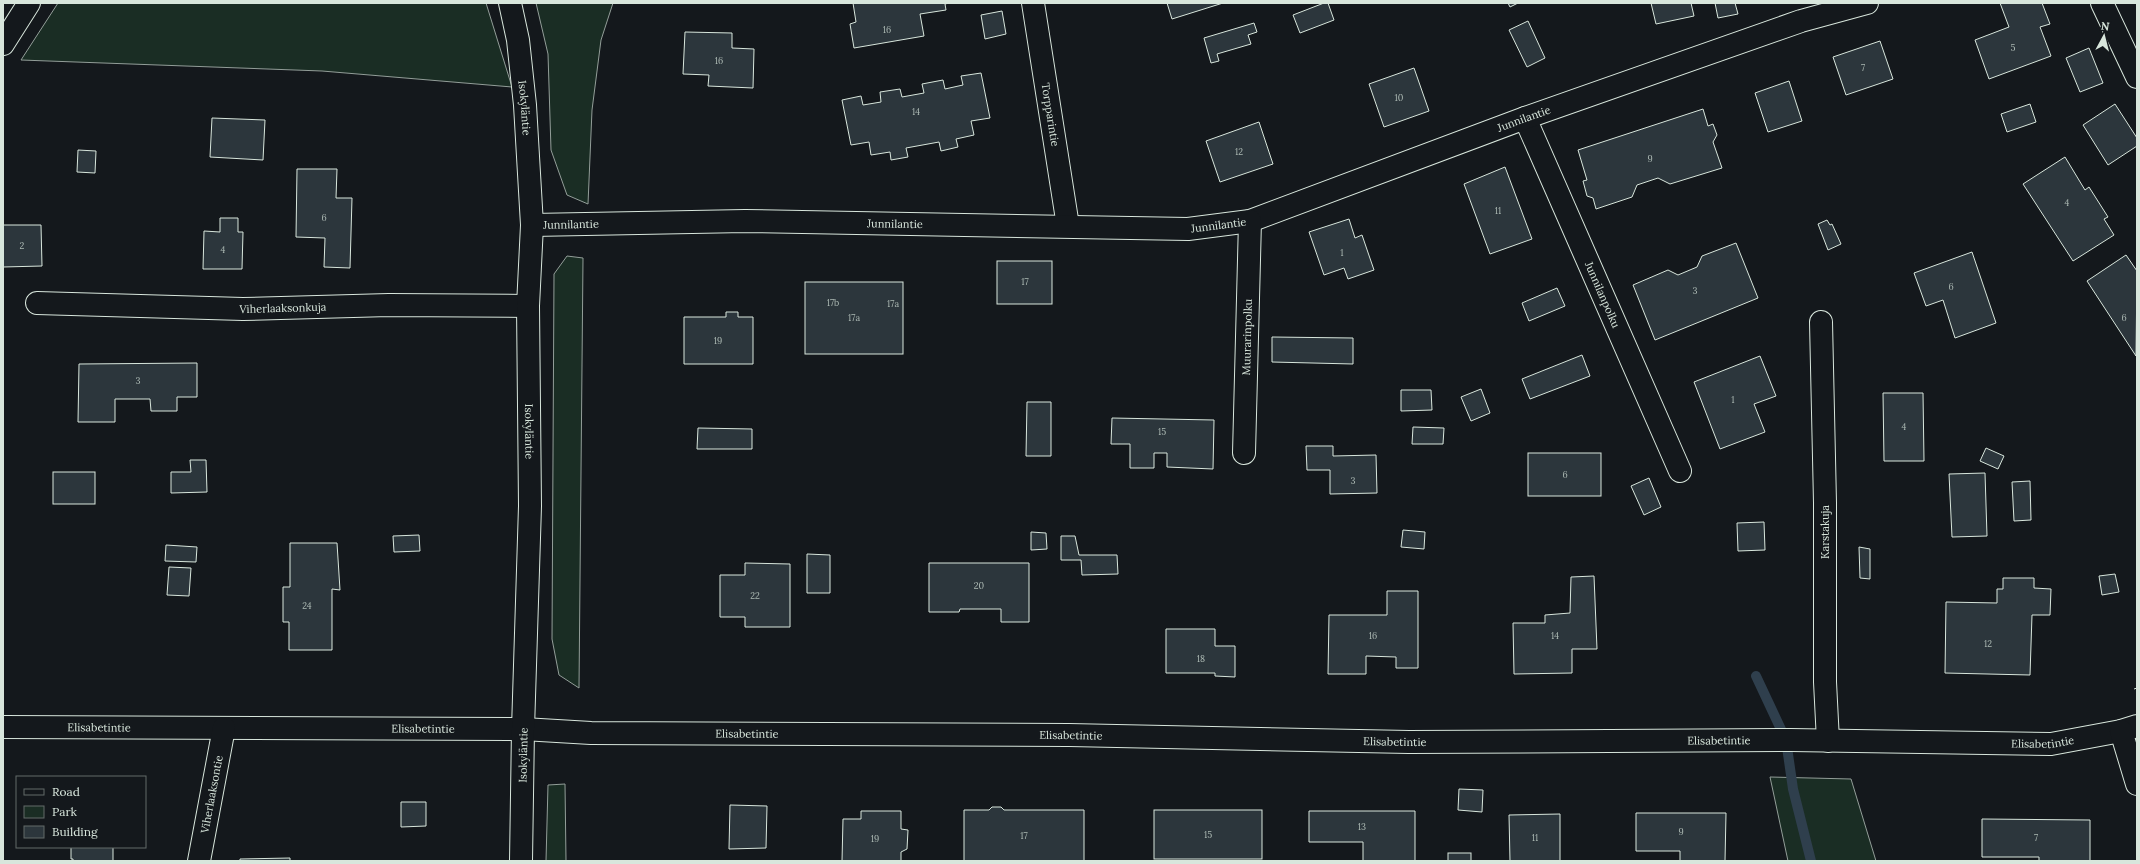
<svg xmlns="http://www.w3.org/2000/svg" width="2140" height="864" font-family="Lora,serif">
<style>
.green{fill:#1a2d24;stroke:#939e99}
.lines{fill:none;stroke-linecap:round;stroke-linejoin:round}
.stream{stroke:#2f3f4d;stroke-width:10}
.building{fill:#2c363c;stroke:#d8e6dc}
.minor-casing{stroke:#d8e6dc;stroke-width:24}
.tertiary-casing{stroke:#d8e6dc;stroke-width:24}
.trunk-casing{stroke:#d8e6dc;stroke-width:24}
.minor{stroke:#14181c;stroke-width:22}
.tertiary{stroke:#14181c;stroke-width:22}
.trunk{stroke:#14181c;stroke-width:22}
.fence{stroke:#d8e6dc;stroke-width:1;stroke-dasharray:5 2;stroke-linecap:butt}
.labels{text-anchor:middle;stroke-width:3;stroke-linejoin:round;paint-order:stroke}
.number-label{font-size:9px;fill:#adbab4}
.street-label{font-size:11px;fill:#d8e6dc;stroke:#14181c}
</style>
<rect width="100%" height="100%" fill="#14181c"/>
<!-- green -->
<g class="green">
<polygon points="58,3 486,3 512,87 322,71 21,60"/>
<polygon points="536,3 613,3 601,40 592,110 588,204 567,195 551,150 548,54"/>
<polygon points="567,256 583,258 579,688 559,675 552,639 554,274"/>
<polygon points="1770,777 1851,779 1876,861 1788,861"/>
<polygon points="565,784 566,861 546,861 548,785"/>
</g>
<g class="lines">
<!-- stream -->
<polyline class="stream" points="1756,676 1786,740 1793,789 1811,861"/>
</g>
<!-- building -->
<g class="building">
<polygon points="853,3 949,3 945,4 946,10 920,14 924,36 854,48 850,24 856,22"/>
<polygon points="1167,3 1223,3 1172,19"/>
<polygon points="1324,3 1328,3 1334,20 1300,33 1293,15"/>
<polygon points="1508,3 1518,3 1510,7"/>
<polygon points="1651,3 1691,3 1694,16 1656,24"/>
<polygon points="1715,3 1735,3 1738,14 1718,18"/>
<polygon points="2000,3 2042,3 2050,24 2040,27 2051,56 1989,79 1975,40 2009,27"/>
<polygon points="1002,11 1006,34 985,39 981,15"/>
<polygon points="1528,21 1545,58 1527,67 1509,30"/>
<polygon points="1254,23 1257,32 1248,35 1251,44 1217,54 1219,61 1211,63 1204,38"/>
<polygon points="685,32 732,33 732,48 754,49 753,88 708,86 709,75 683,74"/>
<polygon points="1880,41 1893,79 1846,95 1833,57"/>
<polygon points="2089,48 2103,83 2080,92 2066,58"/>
<polygon points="1414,68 1429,111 1384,127 1369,84"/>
<polygon points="981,73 990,118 971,121 974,135 956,139 958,147 941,151 939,142 906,148 908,157 891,160 890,152 871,155 869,142 851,145 842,100 861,96 863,105 881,102 880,92 900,89 902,97 924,93 922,84 943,80 945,89 963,85 961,76"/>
<polygon points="1789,81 1802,121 1768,132 1755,93"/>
<polygon points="2030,104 2036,122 2007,132 2001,114"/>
<polygon points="2115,104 2137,138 2137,146 2108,165 2083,125"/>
<polygon points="1703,109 1708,126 1713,124 1717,135 1713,142 1722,168 1670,184 1658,178 1637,185 1632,197 1596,209 1593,198 1587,196 1583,181 1587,180 1578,150"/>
<polygon points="212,118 265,120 263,160 210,157"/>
<polygon points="1259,122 1273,164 1220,182 1206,141"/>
<polygon points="78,150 96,151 95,173 77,172"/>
<polygon points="2065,157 2085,190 2089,187 2108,217 2104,219 2114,235 2073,261 2023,184"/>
<polygon points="1505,167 1532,239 1490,254 1464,184"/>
<polygon points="297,169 337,169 336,198 352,198 350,268 324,267 325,238 296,237"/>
<polygon points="220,218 238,218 238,232 243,232 242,269 203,269 204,231 220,232"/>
<polygon points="1349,219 1355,238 1362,235 1374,270 1348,279 1344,268 1324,275 1309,232"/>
<polygon points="1827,220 1830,225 1832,224 1841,244 1828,250 1818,224"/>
<polygon points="3,225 41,225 42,266 3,267"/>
<polygon points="1736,243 1758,298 1655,340 1633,285 1668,270 1678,275 1697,267 1702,256"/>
<polygon points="1972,252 1996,323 1955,338 1943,300 1926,306 1914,273"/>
<polygon points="2126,255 2137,271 2136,356 2087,281"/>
<rect x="997" y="261" width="55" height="43"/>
<rect x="805" y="282" width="98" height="72"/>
<polygon points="1557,288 1565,306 1529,321 1522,303"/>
<polygon points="726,312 738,312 738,317 753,317 753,364 684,364 684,317 726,317"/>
<polygon points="1272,337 1353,338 1353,364 1272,362"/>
<polygon points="1582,355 1590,376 1530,399 1522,379"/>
<polygon points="1760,356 1776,396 1754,404 1765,432 1720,449 1694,382"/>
<polygon points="197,363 197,397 177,397 177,411 151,411 150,399 115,399 115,422 78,422 79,364"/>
<polygon points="1481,389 1490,413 1471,421 1461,397"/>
<polygon points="1401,390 1431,390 1432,410 1401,411"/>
<polygon points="1883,393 1923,393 1924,461 1884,461"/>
<polygon points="1027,402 1051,402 1051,456 1026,456"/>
<polygon points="1112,418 1214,420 1213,469 1167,467 1167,453 1154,453 1154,468 1130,468 1130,444 1111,444"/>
<polygon points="1413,427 1444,428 1443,444 1412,444"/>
<polygon points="698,428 752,429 752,449 697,449"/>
<polygon points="1306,446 1333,446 1333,456 1376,455 1377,493 1330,494 1330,470 1307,470"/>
<polygon points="1986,448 2004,456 1998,469 1980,461"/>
<rect x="1528" y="453" width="73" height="43"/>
<polygon points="190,460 206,460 207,492 171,493 171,472 191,472"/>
<rect x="53" y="472" width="42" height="32"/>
<polygon points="1985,473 1987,536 1952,537 1949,474"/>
<polygon points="1649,478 1661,507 1644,515 1631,486"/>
<polygon points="2030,481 2031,520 2014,521 2012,482"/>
<polygon points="1764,522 1765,550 1738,551 1737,523"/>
<polygon points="1403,530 1425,532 1424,549 1401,547"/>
<polygon points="1031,532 1046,533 1047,549 1031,550"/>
<polygon points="419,535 420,551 394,552 393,536"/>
<polygon points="1061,536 1075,536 1079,555 1117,555 1118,574 1082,575 1081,560 1061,560"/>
<polygon points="290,543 337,543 340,590 332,589 332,650 289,650 289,622 283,622 283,587 290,587"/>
<polygon points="166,545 197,547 196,562 165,561"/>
<polygon points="1859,547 1870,549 1870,579 1860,578"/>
<polygon points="807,554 830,555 830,593 807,593"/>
<polygon points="745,563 790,564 790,627 745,627 745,617 720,617 720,575 745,575"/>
<polygon points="929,563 1029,563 1029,622 1001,622 1001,609 960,609 959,612 929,612"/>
<polygon points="169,567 191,568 189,596 167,595"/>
<polygon points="2115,574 2119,592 2102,595 2099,576"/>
<polygon points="1594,576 1597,649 1572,649 1572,673 1514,674 1513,623 1545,623 1545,615 1570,613 1571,577"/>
<polygon points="2003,578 2034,578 2034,588 2051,589 2050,615 2032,615 2030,675 1945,673 1946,602 1997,603 1997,589 2003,589"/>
<polygon points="1387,591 1418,591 1418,668 1396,668 1396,657 1366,656 1366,674 1328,674 1329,615 1387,615"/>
<polygon points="1166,629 1215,629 1215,646 1235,646 1235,677 1215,676 1215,673 1166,673"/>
<polygon points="1459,789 1483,790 1482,812 1458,810"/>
<polygon points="401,802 426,802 426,826 401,827"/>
<polygon points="730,805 767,806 766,848 729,849"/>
<polygon points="992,807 1001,807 1004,810 1084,810 1084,861 964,861 964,810 989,810"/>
<rect x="1154" y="810" width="108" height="49"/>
<polygon points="861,811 901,811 901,829 908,830 907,849 901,852 901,861 842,861 843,819 861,819"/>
<polygon points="1309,811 1415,811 1415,861 1363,861 1363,842 1309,842"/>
<polygon points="1636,813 1726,813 1725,861 1680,861 1680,851 1636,851"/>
<polygon points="1560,814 1560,861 1510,861 1509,815"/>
<polygon points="1982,819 2090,820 2090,861 2039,861 2039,857 1982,857"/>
<polygon points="71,847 113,847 113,861 73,861 73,859 71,859"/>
<rect x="1448" y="853" width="23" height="8"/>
<polygon points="290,858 290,861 240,861 240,859"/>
</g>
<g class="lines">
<!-- minor casing -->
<g class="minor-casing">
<g id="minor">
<path id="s1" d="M1033 3 1068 226"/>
<polyline points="2102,3 2137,77"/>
<path id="s2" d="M1525 118 1680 471"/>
<path id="s3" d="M532 225 745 221 1188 229 1250 221 1525 118 1801 21 1867 3"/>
<path id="s4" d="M37 303 243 309 389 305 528 306"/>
<polyline points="1821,322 1825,503 1825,682 1828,741"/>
<path id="s5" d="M1244 453 1250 221"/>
<path id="s6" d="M3 727 523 729 591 733 1069 735 1409 742 1791 740 2051 744 2121 731 2137 726"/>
<polyline points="2121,731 2137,784"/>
<path id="s7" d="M199 861 224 728"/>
</g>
</g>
<!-- tertiary casing -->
<g class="tertiary-casing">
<g id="tertiary">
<path id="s8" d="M510 3 518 40 525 105 532 225 528 306 530 506 523 729 521 861"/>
</g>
</g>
<!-- trunk casing -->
<g class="trunk-casing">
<polyline id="trunk" points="3,44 29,3"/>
</g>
<!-- minor -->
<use href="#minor" class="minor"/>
<!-- tertiary -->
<use href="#tertiary" class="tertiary"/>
<!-- trunk -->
<use href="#trunk" class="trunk"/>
<!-- fence -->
<polyline class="fence" points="2134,689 2137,688"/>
</g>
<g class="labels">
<!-- number labels -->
<g class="number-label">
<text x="887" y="33">16</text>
<text x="2013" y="51">5</text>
<text x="719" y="64">16</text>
<text x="1863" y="71">7</text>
<text x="1399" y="101">10</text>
<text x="916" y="115">14</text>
<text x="1239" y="155">12</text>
<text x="1650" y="162">9</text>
<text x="2067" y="206">4</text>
<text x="1498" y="214">11</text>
<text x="324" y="221">6</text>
<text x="22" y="249">2</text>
<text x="223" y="253">4</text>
<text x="1342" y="256">1</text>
<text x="1025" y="285">17</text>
<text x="1951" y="290">6</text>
<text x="1695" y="294">3</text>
<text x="833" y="306">17b</text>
<text x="893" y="307">17a</text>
<text x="854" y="321">17a</text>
<text x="2124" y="321">6</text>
<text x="718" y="344">19</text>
<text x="138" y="384">3</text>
<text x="1733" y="403">1</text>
<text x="1904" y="430">4</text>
<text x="1162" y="435">15</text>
<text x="1565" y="478">6</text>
<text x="1353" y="484">3</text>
<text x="979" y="589">20</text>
<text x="755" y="599">22</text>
<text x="307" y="609">24</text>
<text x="1373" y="639">16</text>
<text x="1555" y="639">14</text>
<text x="1988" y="647">12</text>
<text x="1201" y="662">18</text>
<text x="1362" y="830">13</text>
<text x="1681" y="835">9</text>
<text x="1208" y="838">15</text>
<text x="1024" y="839">17</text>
<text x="1535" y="841">11</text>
<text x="2036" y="841">7</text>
<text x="875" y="842">19</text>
</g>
<!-- street labels -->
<g class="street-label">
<text dy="4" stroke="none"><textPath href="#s8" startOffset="106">Isokyläntie</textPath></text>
<text dy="4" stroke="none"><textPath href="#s1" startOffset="113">Torpparintie</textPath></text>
<text dy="4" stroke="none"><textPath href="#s3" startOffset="1011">Junnilantie</textPath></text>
<text dy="4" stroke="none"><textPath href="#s3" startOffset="363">Junnilantie</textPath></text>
<text dy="4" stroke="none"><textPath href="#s3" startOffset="39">Junnilantie</textPath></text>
<text dy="4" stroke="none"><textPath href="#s3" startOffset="687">Junnilantie</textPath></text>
<text dy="4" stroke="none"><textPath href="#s2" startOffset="193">Junnilanpolku</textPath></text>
<text dy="4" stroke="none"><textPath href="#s4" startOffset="246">Viherlaaksonkuja</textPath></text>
<text dy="4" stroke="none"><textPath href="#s5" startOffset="116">Muurarinpolku</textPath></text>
<text dy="4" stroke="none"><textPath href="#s8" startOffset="430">Isokyläntie</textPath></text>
<text transform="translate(1825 532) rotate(-90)" y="4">Karstakuja</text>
<text dy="4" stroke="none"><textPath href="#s6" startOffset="96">Elisabetintie</textPath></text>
<text dy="4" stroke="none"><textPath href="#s6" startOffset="420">Elisabetintie</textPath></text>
<text dy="4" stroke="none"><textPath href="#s6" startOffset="744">Elisabetintie</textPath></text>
<text dy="4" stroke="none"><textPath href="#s6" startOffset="1068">Elisabetintie</textPath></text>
<text dy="4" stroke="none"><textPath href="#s6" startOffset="1392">Elisabetintie</textPath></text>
<text dy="4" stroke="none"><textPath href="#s6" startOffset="1716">Elisabetintie</textPath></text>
<text dy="4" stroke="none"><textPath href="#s6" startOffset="2040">Elisabetintie</textPath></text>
<text transform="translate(523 755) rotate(-89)" y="4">Isokyläntie</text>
<text dy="4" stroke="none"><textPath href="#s7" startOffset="68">Viherlaaksontie</textPath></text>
</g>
</g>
<!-- border -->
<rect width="2140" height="864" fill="none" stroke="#d8e6dc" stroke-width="8"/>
<!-- legend -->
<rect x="16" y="776" width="130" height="72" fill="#14181c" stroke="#626a69"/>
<rect x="24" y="789" width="20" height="6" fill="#14181c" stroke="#626a69"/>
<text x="52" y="796" font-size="12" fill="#d8e6dc">Road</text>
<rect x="24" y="806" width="20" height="12" fill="#1a2d24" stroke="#626a69"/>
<text x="52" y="816" font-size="12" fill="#d8e6dc">Park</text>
<rect x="24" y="826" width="20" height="12" fill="#2c363c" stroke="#626a69"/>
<text x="52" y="836" font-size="12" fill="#d8e6dc">Building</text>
<!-- north arrow -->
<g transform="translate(2104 36) rotate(7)" stroke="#14181c" stroke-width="3" paint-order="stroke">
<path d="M0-3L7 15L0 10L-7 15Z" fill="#d8e6dc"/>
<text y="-6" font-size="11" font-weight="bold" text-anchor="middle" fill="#d8e6dc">N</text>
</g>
</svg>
